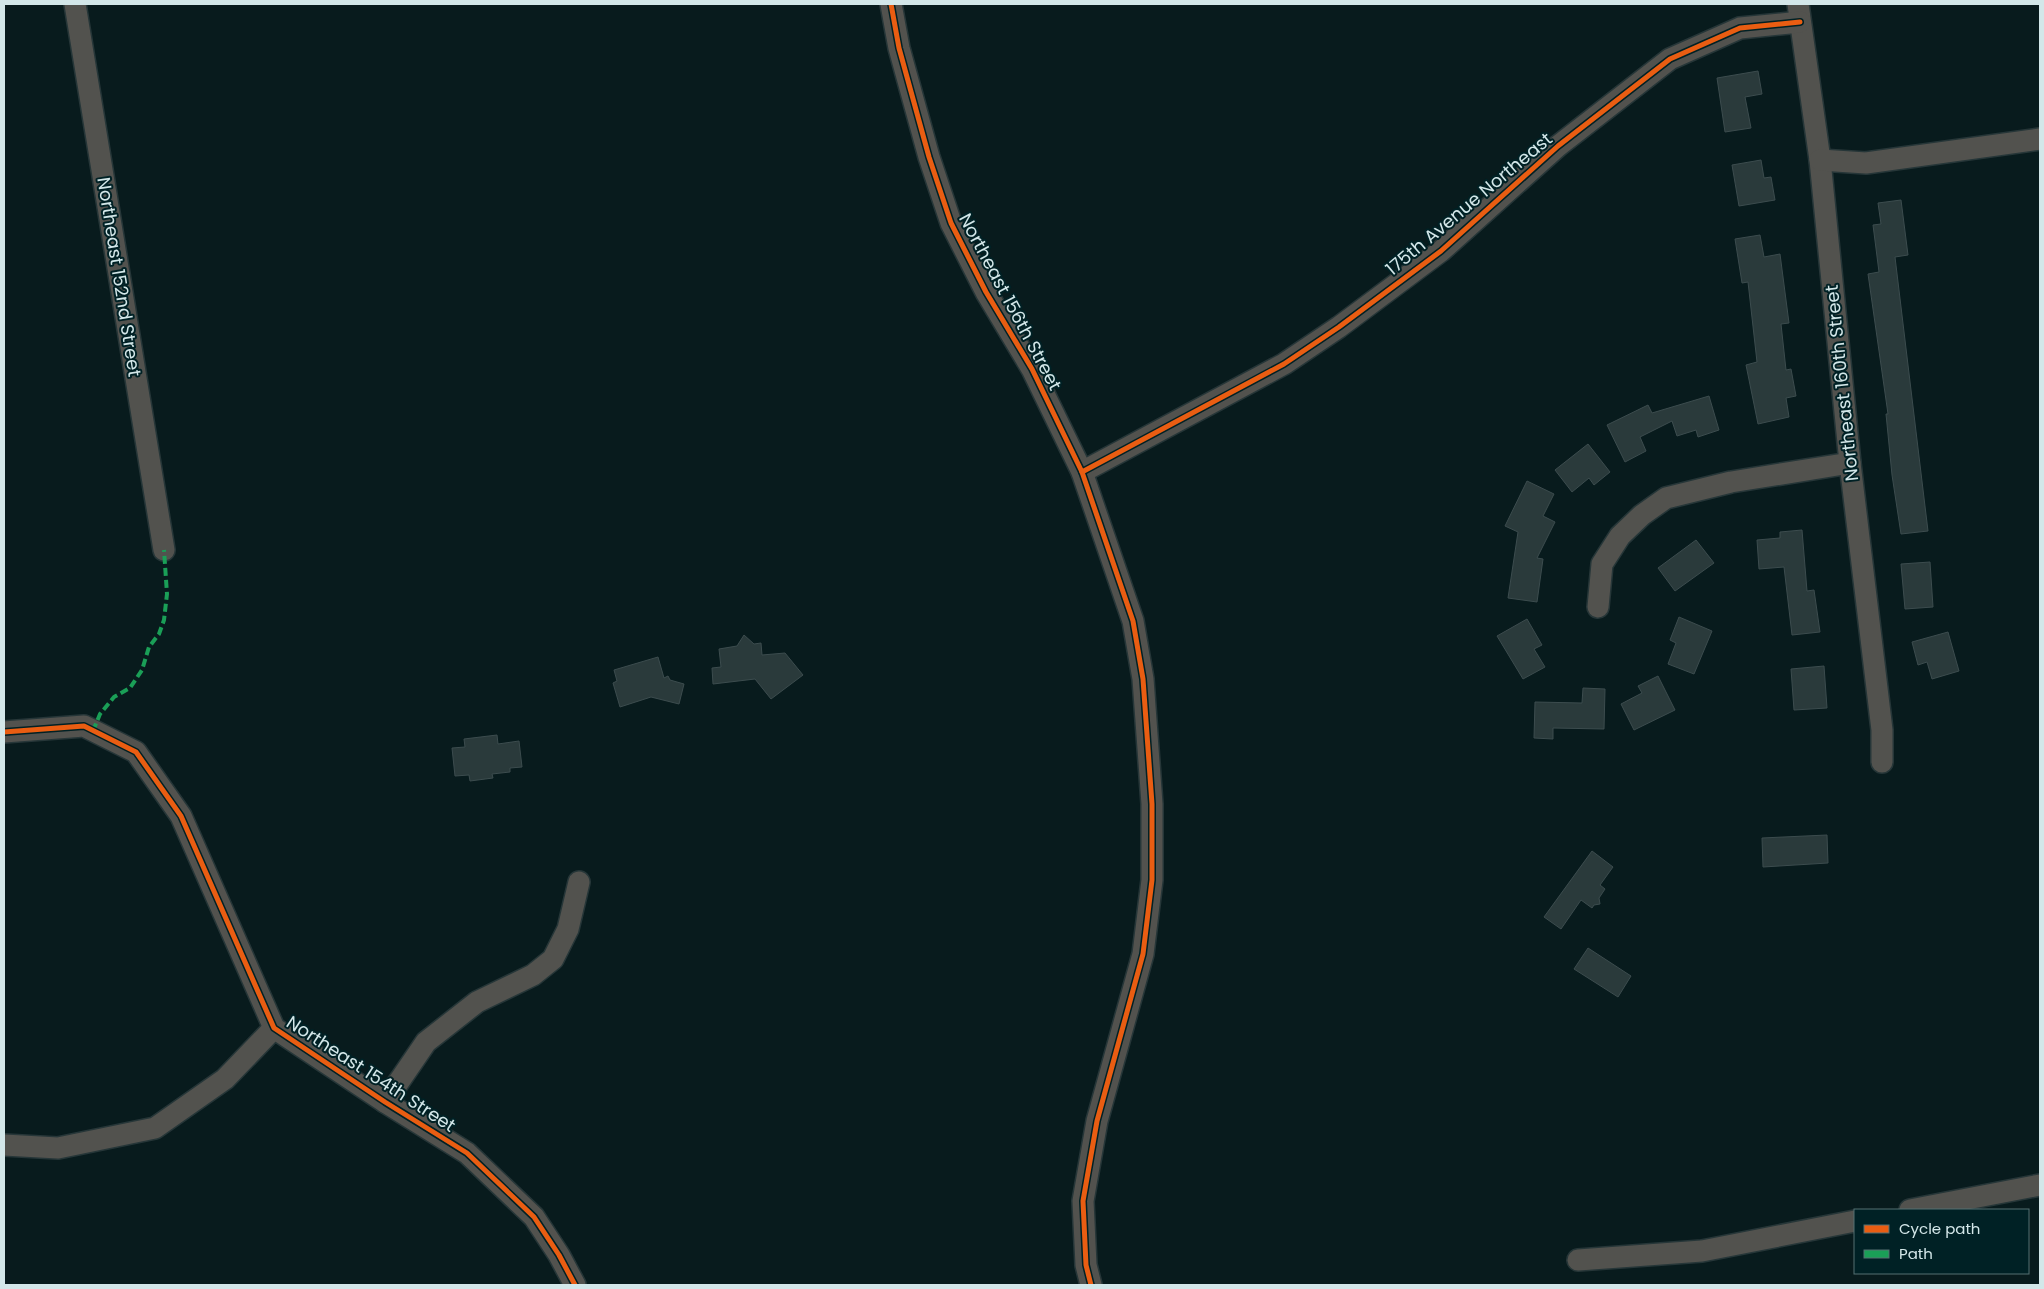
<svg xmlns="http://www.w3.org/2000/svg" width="2044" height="1289" font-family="Poppins,sans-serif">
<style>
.building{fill:#2a3a3b;stroke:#3c4c4e}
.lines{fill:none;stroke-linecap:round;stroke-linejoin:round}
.minor-casing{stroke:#263638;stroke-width:24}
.minor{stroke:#52524e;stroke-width:21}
.quiet{stroke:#1a9f57;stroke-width:4;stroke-dasharray:8 4;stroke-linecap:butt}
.cycleway-casing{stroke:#002125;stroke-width:8}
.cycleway{stroke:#e95d12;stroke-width:5}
.labels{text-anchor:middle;stroke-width:4;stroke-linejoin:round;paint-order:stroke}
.street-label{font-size:18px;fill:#d3e7e9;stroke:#002125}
</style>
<rect width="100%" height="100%" fill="#081b1d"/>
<!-- building -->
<g class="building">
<polygon points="1758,71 1762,94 1745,97 1751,128 1725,132 1717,78"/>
<polygon points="1761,160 1764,178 1771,177 1775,200 1739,206 1732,165"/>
<polygon points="1901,200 1908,255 1895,257 1928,531 1901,534 1892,475 1886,414 1888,414 1868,274 1879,272 1873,225 1881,224 1878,203"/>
<polygon points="1760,235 1764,257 1780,254 1789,323 1781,324 1786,370 1791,369 1796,396 1786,398 1789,417 1758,424 1746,365 1757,362 1748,282 1742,283 1735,239"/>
<polygon points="1709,396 1719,430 1698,437 1696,430 1677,436 1672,421 1640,437 1646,451 1625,462 1607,425 1648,405 1652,413"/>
<polygon points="1588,444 1610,472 1594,485 1589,478 1572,492 1555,470"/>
<polygon points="1527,481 1554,494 1543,516 1555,522 1537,558 1543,559 1537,602 1508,598 1518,532 1505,526"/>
<polygon points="1802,530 1807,591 1814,590 1820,632 1792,635 1784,567 1759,569 1757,540 1780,538 1780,532"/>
<polygon points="1696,540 1714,563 1675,591 1658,568"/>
<polygon points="1930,562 1933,607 1905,609 1901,564"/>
<polygon points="1679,617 1712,631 1694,674 1668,664 1676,643 1670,640"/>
<polygon points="1527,619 1542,645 1534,649 1545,667 1523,679 1497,636"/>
<polygon points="1948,632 1959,671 1932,679 1927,662 1918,665 1912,642"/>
<polygon points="744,635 754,644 761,643 762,655 785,653 803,675 771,699 755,679 713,684 712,668 721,667 719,649 737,646"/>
<polygon points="658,657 664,678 668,676 670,680 684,684 679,704 651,697 620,707 613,683 617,681 614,670"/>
<polygon points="1824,666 1827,708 1794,710 1791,669"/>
<polygon points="1658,676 1675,710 1634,730 1621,704 1642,693 1638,686"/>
<polygon points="1583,688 1605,689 1604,729 1553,728 1553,739 1534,738 1535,702 1582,703"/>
<polygon points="497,735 498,744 519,741 522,767 510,768 510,772 492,774 493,778 470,781 469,775 455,776 452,748 465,747 464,739"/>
<polygon points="1827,835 1828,863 1763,867 1762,838"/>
<polygon points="1592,851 1613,867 1600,885 1605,889 1599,898 1600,904 1594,905 1592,908 1581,900 1561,929 1544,917"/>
<polygon points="1588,948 1631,976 1618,997 1574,969"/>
</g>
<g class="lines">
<!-- minor casing -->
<g class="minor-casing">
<g id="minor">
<polyline points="75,4 164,550"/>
<polyline points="891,4 899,48 929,157 951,223 986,292 1032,369 1082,472 1133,621 1143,679 1152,804 1152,880 1143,954 1097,1121 1083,1201 1086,1265 1091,1285"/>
<polyline points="1798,4 1820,160 1850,463 1882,730 1882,762"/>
<polyline points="1820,160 1866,163 2040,139"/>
<polyline points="1082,472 1284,364 1339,327 1441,251 1558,146 1670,59 1740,28 1800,22"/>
<polyline points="1598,607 1602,564 1620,536 1642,515 1666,498 1731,482 1850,463"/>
<polyline points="4,732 84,726 136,752 181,816 274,1028 385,1102 467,1153 534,1217 559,1255 575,1285"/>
<polyline points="385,1102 426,1042 477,1002 533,975 553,959 568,929 579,882"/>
<polyline points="4,1145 58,1148 155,1128 225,1079 274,1028"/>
<polyline points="1910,1210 2040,1185"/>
<polyline points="1578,1260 1702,1251 1855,1221"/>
</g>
</g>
<!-- minor -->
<use href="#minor" class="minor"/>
<!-- quiet -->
<polyline class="quiet" points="93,731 100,714 114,697 130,688 142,670 149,647 159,634 164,620 167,594 164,550"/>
<!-- cycleway casing -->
<g class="cycleway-casing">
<g id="cycleway">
<polyline points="891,4 899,48 929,157 951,223 986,292 1032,369 1082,472 1133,621 1143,679 1152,804 1152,880 1143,954 1097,1121 1083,1201 1086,1265 1091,1285"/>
<polyline points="1082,472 1284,364 1339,327 1441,251 1558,146 1670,59 1740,28 1800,22"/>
<polyline points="4,732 84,726 136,752 181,816 274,1028 385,1102 467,1153 534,1217 559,1255 575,1285"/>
</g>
</g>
<!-- cycleway -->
<use href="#cycleway" class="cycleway"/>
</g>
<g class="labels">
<!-- street labels -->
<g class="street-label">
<text transform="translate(1469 204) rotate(-40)" y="6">175th Avenue Northeast</text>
<text transform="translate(119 277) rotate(81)" y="6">Northeast 152nd Street</text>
<text transform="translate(1010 302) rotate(62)" y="6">Northeast 156th Street</text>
<text transform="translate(1842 383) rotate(-96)" y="6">Northeast 160th Street</text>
<text transform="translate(371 1074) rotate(33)" y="6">Northeast 154th Street</text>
</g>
</g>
<!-- border -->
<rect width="2044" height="1289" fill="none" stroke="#d3e7e9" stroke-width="10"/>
<!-- legend -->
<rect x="1854" y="1209" width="175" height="65" fill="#002125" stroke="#547073"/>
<rect x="1864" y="1225" width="25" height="8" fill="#e95d12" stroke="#547073"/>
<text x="1899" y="1234" font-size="15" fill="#d3e7e9">Cycle path</text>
<rect x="1864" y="1250" width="25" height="8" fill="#1a9f57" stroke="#547073"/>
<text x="1899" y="1259" font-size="15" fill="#d3e7e9">Path</text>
</svg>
